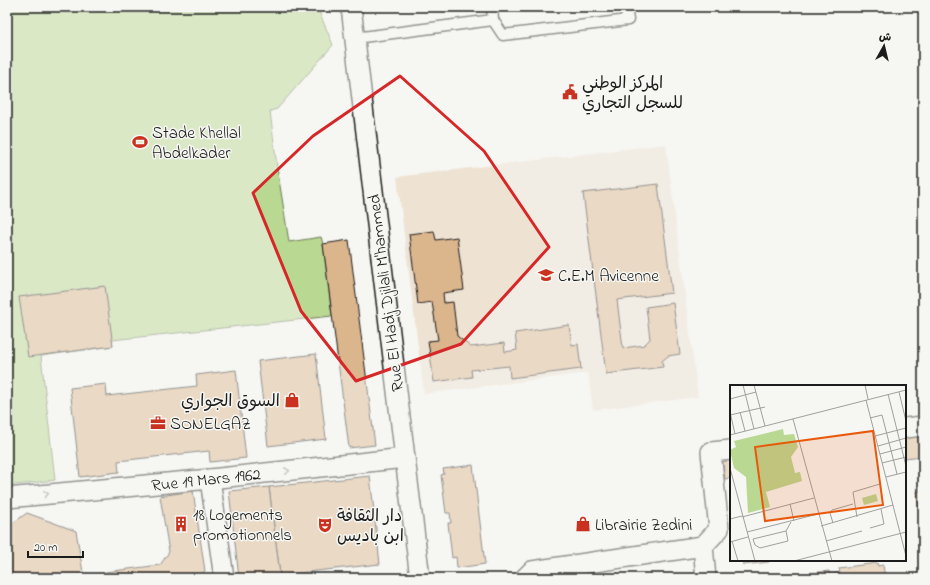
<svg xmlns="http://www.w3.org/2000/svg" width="930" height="585" font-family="'Indie Flower','Playpen Sans Arabic',sans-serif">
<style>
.built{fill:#eee2d3}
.grass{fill:#b9d891;stroke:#6a7a56}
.building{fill:#dbb58c;stroke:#1c1c1c}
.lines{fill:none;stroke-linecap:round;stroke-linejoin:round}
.service-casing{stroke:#1c1c1c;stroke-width:13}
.minor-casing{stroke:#1c1c1c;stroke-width:22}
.service{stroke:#f6f6f2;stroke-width:10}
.minor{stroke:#f6f6f2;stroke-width:19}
.oneway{stroke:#949492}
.marked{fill:none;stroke:#d62828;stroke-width:3;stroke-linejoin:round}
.labels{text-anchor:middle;stroke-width:3;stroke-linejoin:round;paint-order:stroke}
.poi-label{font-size:17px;fill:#1c1c1c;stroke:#f6f6f2;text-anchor:start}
.street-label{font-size:17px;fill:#1c1c1c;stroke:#f6f6f2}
.inset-road{fill:none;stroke:#9f9f9c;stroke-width:1}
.view{fill:#e8590c;fill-opacity:0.15;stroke:#e8590c;stroke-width:2}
.inset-edge{fill:none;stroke:#1c1c1c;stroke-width:2}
</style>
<rect width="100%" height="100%" fill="#f6f6f2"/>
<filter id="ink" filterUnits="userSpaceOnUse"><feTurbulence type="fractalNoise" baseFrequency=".025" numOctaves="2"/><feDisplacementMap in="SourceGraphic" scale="8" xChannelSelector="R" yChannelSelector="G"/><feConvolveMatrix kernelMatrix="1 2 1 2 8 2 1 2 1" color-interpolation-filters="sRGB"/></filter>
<g filter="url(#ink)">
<!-- built -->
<polygon class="built" points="666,144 698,397 593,410 588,373 424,394 397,177"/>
<!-- grass -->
<polygon class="grass" points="7,7 317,7 333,45 277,109 270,111 277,167 289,242 321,237 323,244 332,316 112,340 113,346 41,356 55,480 7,486"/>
<!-- building -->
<g class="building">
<polygon points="658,184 672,293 617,300 623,348 644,345 650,339 646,307 673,303 680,354 668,356 662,361 663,367 606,374 583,193"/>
<polygon points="434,231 436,240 457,237 464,290 443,293 444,303 453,302 457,336 471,347 504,343 505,352 517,350 515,333 569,325 572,345 578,344 581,369 510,378 509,366 471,370 472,377 434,382 428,341 438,340 432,302 418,304 409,234"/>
<polygon points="349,240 375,445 349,448 323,244"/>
<polygon points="105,286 113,346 28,357 19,297"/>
<polygon points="316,354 326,439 268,446 258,361"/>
<polygon points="236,370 246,458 210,462 209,451 118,461 119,472 80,477 70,388 106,384 107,396 197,386 196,375"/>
<polygon points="923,430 923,456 905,458 905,432"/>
<polygon points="731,456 731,478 725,479 722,457"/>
<polygon points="473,465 485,564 457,568 456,557 452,558 448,523 451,523 450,513 446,513 441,475 444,474 443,469"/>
<polygon points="370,476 380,564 280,575 269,487"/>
<polygon points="923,485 923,529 921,529 917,491 920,491 919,486"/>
<polygon points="269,487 280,575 253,578 239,578 229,491"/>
<polygon points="193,491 205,571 197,578 106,578 105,572 160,565 169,552 160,496"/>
<polygon points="27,513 76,531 84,578 7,578 7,527"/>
<polygon points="742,560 769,560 769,562 743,565"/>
<polygon points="877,563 878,566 883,565 885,578 795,578 795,575 829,571 829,574 840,573 839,568"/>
</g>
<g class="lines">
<!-- service casing -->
<g class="service-casing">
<g id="service">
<polyline points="493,20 503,35 628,20 626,7"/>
<polyline points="355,38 493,20 492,7"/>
</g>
</g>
<!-- minor casing -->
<g class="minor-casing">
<g id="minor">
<polyline points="351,7 405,458 420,578"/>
<polyline points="905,428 923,426"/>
<polyline points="210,479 224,578"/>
<polyline points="7,498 210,479 405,458"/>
<polyline points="525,578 532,571 703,546"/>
<polyline points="706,578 703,546 719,529 711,452 731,450"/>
</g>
</g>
<!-- service -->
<use href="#service" class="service"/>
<!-- minor -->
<use href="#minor" class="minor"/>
</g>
<!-- one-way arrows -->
<defs><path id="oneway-chevron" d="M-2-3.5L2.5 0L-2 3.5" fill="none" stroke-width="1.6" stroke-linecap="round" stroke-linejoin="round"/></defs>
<g class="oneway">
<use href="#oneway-chevron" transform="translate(287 471) rotate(-6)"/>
<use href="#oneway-chevron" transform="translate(46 494) rotate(-5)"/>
</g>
</g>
<!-- marked area -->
<path d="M0 0H930V585H0ZM400 76 484 151 549 247 461 344 356 381 301 311 253 193 313 136Z" fill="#f6f6f2" fill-opacity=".55" fill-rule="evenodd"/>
<path class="marked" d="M400 76 484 151 549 247 461 344 356 381 301 311 253 193 313 136Z"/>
<!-- icons -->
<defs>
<g id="civic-bare" transform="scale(1.2)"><path d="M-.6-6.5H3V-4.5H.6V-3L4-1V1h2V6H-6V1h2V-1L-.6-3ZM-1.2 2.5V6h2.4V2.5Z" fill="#c8321e" stroke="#f6f6f2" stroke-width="2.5" paint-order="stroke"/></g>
<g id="stadium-bare" transform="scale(1.2)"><path d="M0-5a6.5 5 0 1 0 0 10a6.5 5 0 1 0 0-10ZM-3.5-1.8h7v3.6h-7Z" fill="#c8321e" stroke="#f6f6f2" stroke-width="2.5" paint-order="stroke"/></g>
<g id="school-bare" transform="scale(1.2)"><path d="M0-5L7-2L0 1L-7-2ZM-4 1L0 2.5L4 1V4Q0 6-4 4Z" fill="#c8321e" stroke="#f6f6f2" stroke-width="2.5" paint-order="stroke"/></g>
<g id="shop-bare" transform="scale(1.2)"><path d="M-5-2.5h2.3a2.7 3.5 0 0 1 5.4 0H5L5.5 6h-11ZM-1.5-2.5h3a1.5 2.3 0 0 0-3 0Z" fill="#c8321e" stroke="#f6f6f2" stroke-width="2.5" paint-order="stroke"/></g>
<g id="office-bare" transform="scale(1.2)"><path d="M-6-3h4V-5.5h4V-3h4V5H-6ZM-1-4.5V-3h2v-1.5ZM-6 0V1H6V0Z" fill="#c8321e" stroke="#f6f6f2" stroke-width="2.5" paint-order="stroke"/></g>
<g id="building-bare" transform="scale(1.2)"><path d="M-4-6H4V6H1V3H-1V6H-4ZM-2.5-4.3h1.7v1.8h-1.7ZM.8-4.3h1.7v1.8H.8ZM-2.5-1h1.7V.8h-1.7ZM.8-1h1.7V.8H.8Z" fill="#c8321e" stroke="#f6f6f2" stroke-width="2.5" paint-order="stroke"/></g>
<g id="theatre-bare" transform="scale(1.2)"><path d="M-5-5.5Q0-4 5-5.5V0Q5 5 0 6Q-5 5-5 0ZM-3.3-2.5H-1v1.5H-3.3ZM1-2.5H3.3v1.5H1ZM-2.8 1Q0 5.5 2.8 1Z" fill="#c8321e" stroke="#f6f6f2" stroke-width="2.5" paint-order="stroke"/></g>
</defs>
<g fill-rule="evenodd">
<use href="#civic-bare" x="570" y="92"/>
<use href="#stadium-bare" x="140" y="142"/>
<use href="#school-bare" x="546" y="275"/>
<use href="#shop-bare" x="292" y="400"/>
<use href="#office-bare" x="158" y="423"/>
<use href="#building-bare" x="181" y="524"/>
<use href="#shop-bare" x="583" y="524"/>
<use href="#theatre-bare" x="325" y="525"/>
</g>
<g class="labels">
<!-- poi labels -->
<g class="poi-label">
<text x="582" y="88">المركز الوطني<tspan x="582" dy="20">للسجل التجاري</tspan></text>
<text x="152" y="138">Stade Khellal<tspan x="152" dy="20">Abdelkader</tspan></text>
<text x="558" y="281">C.E.M Avicenne</text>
<text x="280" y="406" text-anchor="end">السوق الجواري</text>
<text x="170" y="429">SONELGAZ</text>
<text x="193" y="520">18 Logements<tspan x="193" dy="20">promotionnels</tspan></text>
<text x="337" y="521">دار الثقافة<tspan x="337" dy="20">ابن باديس</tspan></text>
<text x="595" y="530">Librairie Zedini</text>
</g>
<!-- street labels -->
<g class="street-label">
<text transform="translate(385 293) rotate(-97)" y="6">Rue El Hadj Djilali M'hammed</text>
<text transform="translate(206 479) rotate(-6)" y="6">Rue 19 Mars 1962</text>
</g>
</g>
<!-- overview -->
<g transform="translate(730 385)">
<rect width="176" height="176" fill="#f6f6f2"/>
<path d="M53 44 54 50 64 49 68 62 61 72 65 88 70 87 72 96 36 107 40 122 18 128 16 92 4 83 0 65 6 62 4 56ZM146 109 148 116 134 120 132 113Z" fill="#b9d891"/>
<path class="inset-road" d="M13 0 24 44M24 0 35 41M135 0 138 14M169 7 176 36M158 9 176 81M0 14 26 7M136 15 176 171M0 27 5 49M10 27 15 46M0 30 35 22M140 33 152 30 167 89M63 34 102 176M0 50 176 5M145 51 176 43M148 61 176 53M150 69 176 62M152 78 176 72M0 83 25 176M156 92 176 87M60 119 64 136M12 132 84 113M127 132 123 107 150 99M0 134 12 131M103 138 100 128 102 125 123 119M91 141 163 120M140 143 154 139 151 124M56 146 23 154 25 160 30 163 58 156 56 146 61 137M17 147 88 129M2 156 8 176M96 156 132 146M0 157 18 152M64 176 176 147"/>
<path class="view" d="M143 46 153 120 35 136 25 62Z"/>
<rect width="176" height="176" class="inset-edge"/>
</g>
<!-- margin -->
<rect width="930" height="585" fill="none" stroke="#f6f6f2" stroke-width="24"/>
<rect x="12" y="12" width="906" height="561" fill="none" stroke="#1c1c1c" stroke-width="1.5" filter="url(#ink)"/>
<!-- north arrow -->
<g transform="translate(884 46) rotate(8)" stroke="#f6f6f2" stroke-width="3" paint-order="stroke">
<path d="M0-3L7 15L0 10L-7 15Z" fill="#1c1c1c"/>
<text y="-6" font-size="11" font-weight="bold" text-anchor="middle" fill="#1c1c1c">ش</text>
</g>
<!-- scale -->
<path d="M28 551v6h55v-6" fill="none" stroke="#1c1c1c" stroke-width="2"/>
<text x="34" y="551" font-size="12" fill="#1c1c1c" stroke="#f6f6f2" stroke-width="3" paint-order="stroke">20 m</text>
</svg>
